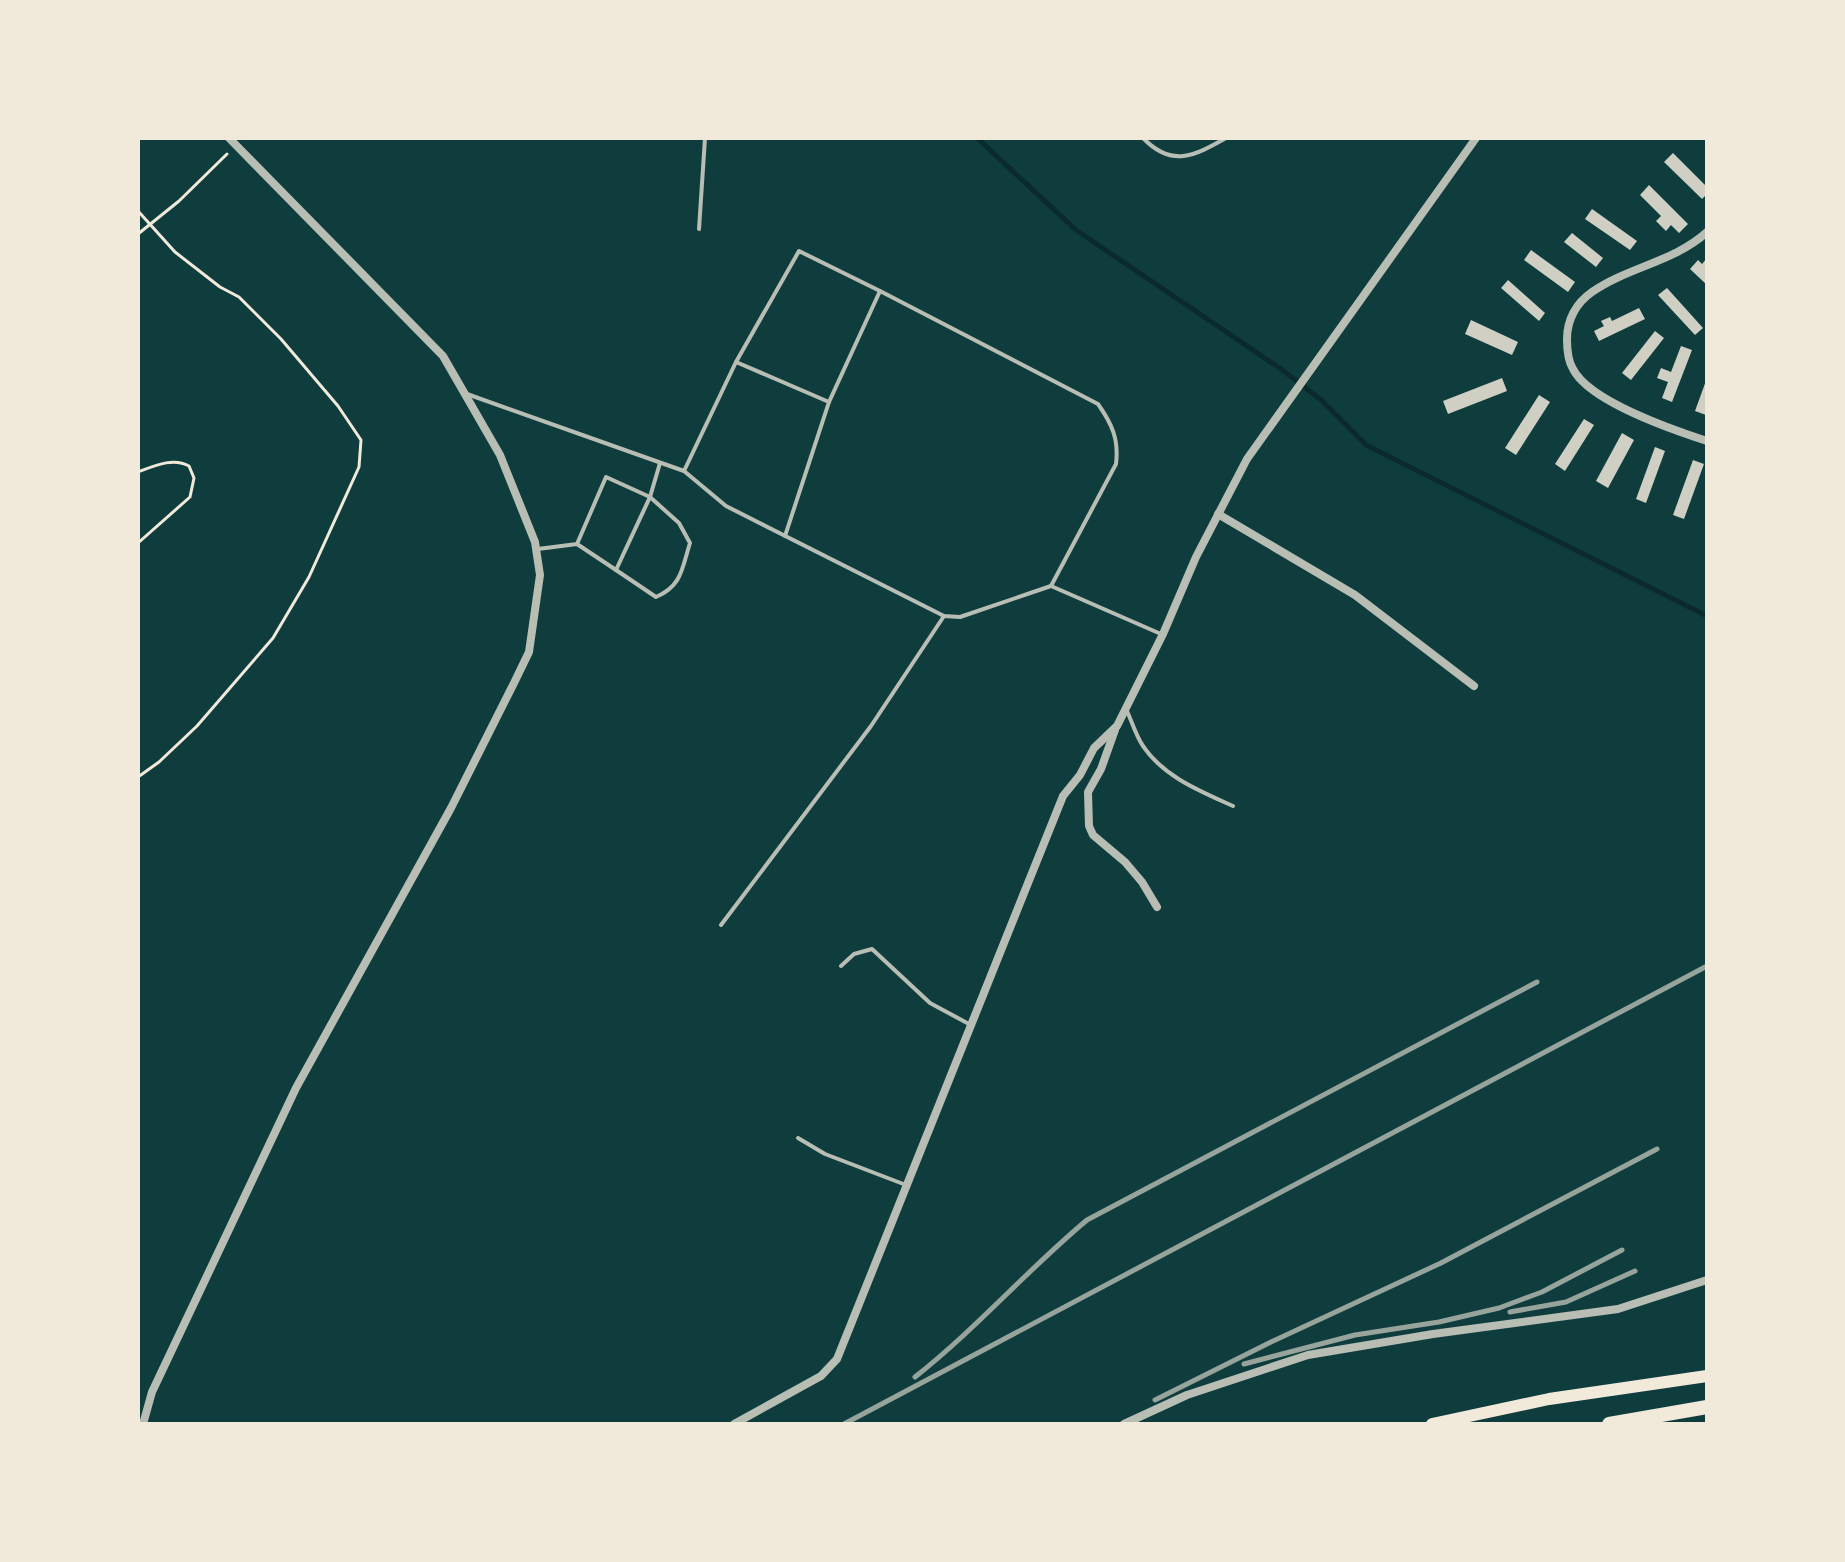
<svg xmlns="http://www.w3.org/2000/svg" width="1845" height="1562" font-family="Mulish,sans-serif">
<style>
.lines{fill:none;stroke-linecap:round;stroke-linejoin:round}
.stream{stroke:#0a2a2b;stroke-width:5}
.building{fill:#cfcfc3}
.path{stroke:#f1e9da;stroke-width:3}
.service{stroke:#b8beb3;stroke-width:4}
.minor{stroke:#b8beb3;stroke-width:8}
.primary{stroke:#f1e9da;stroke-width:12}
.motorway{stroke:#f1e9da;stroke-width:14}
.rail{stroke:#97a49c;stroke-width:5}
</style>
<rect width="100%" height="100%" fill="#0f3d3e"/>
<g class="lines">
<!-- stream -->
<polyline class="stream" points="977,138 1076,230 1281,369 1320,399 1366,445 1707,616"/>
</g>
<!-- building -->
<g class="building">
<polygon points="1673,153 1707,187 1707,194 1702,199 1664,162"/>
<polygon points="1649,185 1688,224 1679,233 1671,225 1666,231 1656,221 1661,216 1640,195"/>
<polygon points="1592,209 1637,241 1630,250 1585,219"/>
<polygon points="1572,233 1603,258 1596,267 1564,242"/>
<polygon points="1531,250 1575,282 1568,292 1524,260"/>
<polygon points="1707,258 1707,285 1690,269 1698,260 1702,264"/>
<polygon points="1508,280 1545,313 1539,321 1501,288"/>
<polygon points="1667,288 1703,328 1695,335 1658,295"/>
<polygon points="1639,308 1645,319 1599,341 1594,331 1604,326 1601,321 1610,317 1612,321"/>
<polygon points="1471,320 1518,342 1512,355 1465,334"/>
<polygon points="1655,331 1664,338 1631,380 1622,373"/>
<polygon points="1681,346 1692,350 1672,402 1662,398 1668,382 1657,378 1661,368 1671,372"/>
<polygon points="1502,378 1507,391 1448,414 1443,401"/>
<polygon points="1707,378 1707,412 1706,415 1695,411"/>
<polygon points="1539,395 1550,402 1516,455 1505,448"/>
<polygon points="1584,419 1594,425 1565,471 1555,464"/>
<polygon points="1622,433 1634,440 1608,488 1596,481"/>
<polygon points="1655,447 1665,451 1646,503 1636,499"/>
<polygon points="1693,460 1704,464 1684,519 1673,515"/>
</g>
<g class="lines">
<!-- path -->
<g class="path">
<polyline points="138,211 175,252 220,287 239,297 281,339 338,406 361,440 359,467 309,577 273,638 197,726 159,762 138,777"/>
<polyline points="138,234 179,201 227,154"/>
<path d="M138 472C154 466 173 457 189 466L194 478 190 497 138 543"/>
</g>
<!-- service -->
<g class="service">
<path d="M1143 138C1172 168 1194 156 1226 138"/>
<polyline points="699,229 705,138"/>
<path d="M880 291 1098 404C1112 424 1119 439 1116 464L1051 586"/>
<polyline points="736,362 799,251 880,291 829,402"/>
<polyline points="467,394 684,471 726,506 944,616 960,617 1051,586 1161,634"/>
<polyline points="684,471 736,362 829,402 785,536"/>
<polyline points="538,549 577,544 606,477 650,497 616,570 577,544"/>
<path d="M616 570 656 597C682 586 682 568 690 543L679 523 650 497 660 463"/>
<path d="M1127 711C1132 722 1136 736 1143 746 1164 777 1200 791 1233 806"/>
<polyline points="721,925 871,726 944,616"/>
<polyline points="841,966 854,954 872,949 930,1003 969,1024"/>
<polyline points="798,1138 825,1154 906,1185"/>
</g>
<!-- minor -->
<g class="minor">
<path d="M1707 232C1674 262 1628 267 1592 292 1576 303 1567 320 1567 339 1567 348 1568 361 1573 369 1589 401 1673 430 1707 441"/>
<polyline points="1218,514 1355,595 1474,686"/>
<polyline points="1115,730 1101,769 1088,792 1089,826 1093,835 1125,862 1142,882 1157,907"/>
<polyline points="143,1424 152,1392 296,1088 451,808 514,683 529,652 540,575 535,542 500,455 443,356 229,138"/>
<polyline points="734,1424 821,1376 837,1359 1063,796 1080,775 1094,748 1117,726 1163,634 1196,557 1247,459 1476,138"/>
<polyline points="1124,1424 1187,1395 1308,1355 1433,1334 1618,1309 1707,1280"/>
</g>
<!-- primary -->
<polyline class="primary" points="1432,1424 1549,1399 1707,1376"/>
<!-- motorway -->
<polyline class="motorway" points="1609,1424 1707,1407"/>
<!-- rail -->
<g class="rail">
<polyline points="1510,1312 1566,1302 1635,1271"/>
<polyline points="1244,1364 1355,1335 1439,1322 1499,1308 1542,1292 1622,1250"/>
<path d="M915 1377C976 1329 1027 1270 1087 1220L1537 982"/>
<polyline points="1155,1400 1271,1342 1441,1263 1657,1149"/>
<polyline points="844,1424 1707,966"/>
</g>
</g>
<!-- border -->
<rect width="1845" height="1562" fill="none" stroke="#f1e9da" stroke-width="280"/>
</svg>
